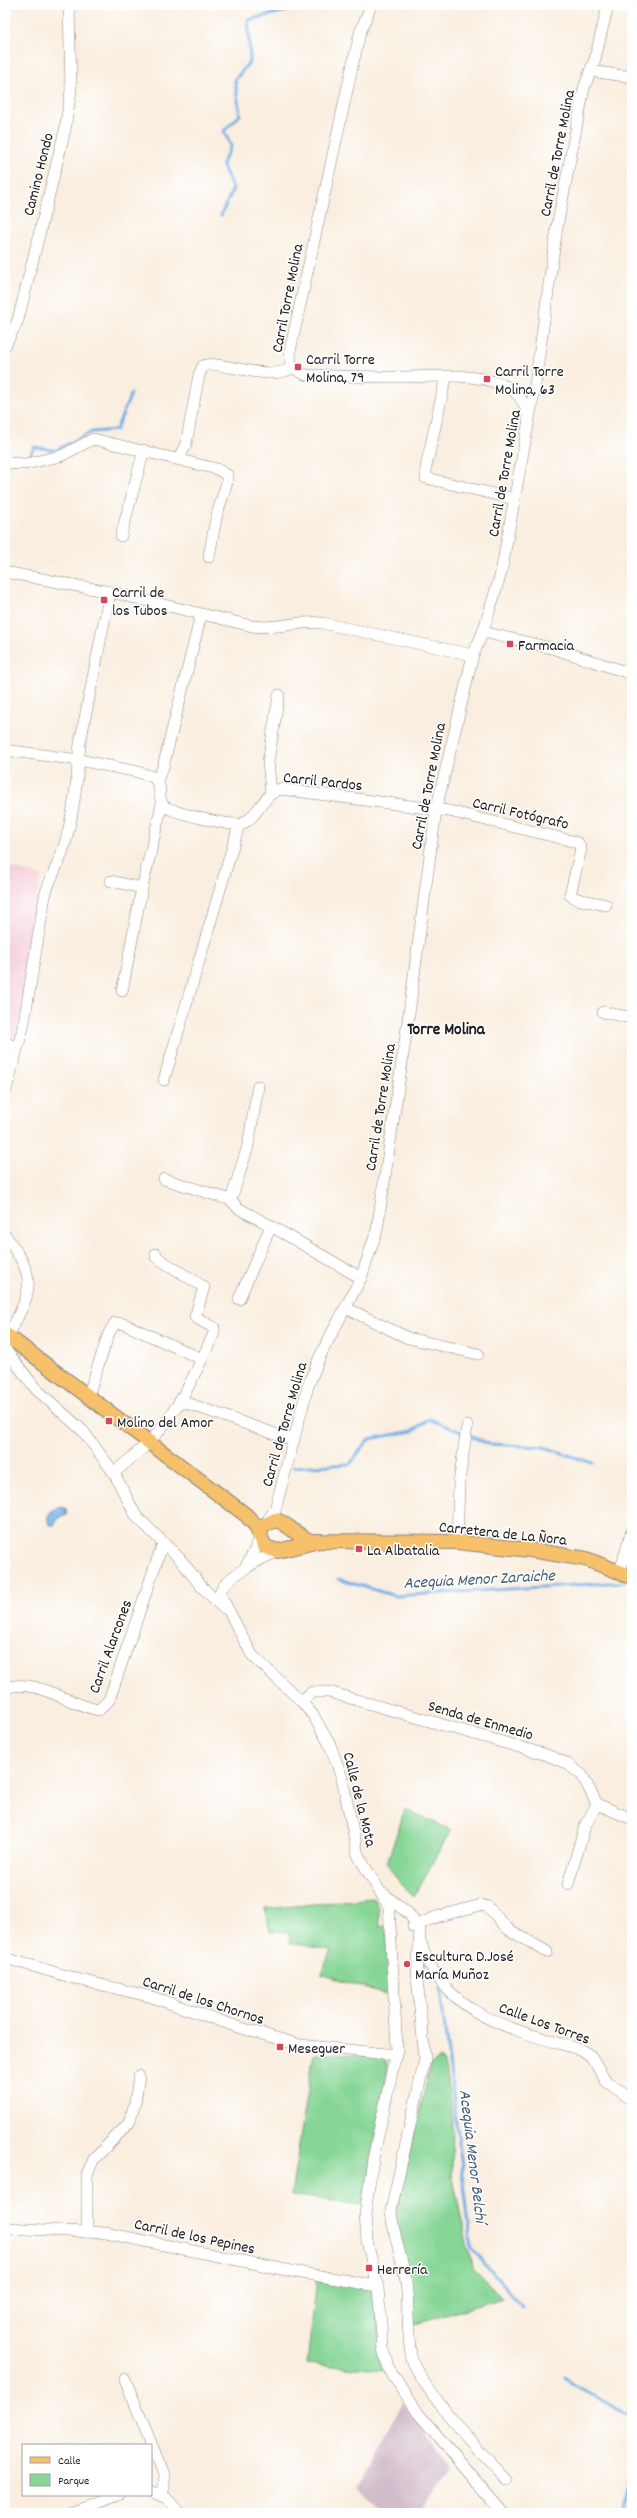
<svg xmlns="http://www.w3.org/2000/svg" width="637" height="2518" font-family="Dekko,sans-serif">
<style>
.built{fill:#f5cfda}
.industrial{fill:#d1bdcb}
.green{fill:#87d696;stroke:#527959}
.water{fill:#74afe5;stroke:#486680}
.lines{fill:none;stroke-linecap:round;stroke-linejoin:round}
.stream{stroke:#74afe5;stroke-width:3}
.minor-casing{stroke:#8a857e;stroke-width:12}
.major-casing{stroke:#8a857e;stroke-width:16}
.minor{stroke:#fff;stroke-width:11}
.major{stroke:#f7c06b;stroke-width:14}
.poi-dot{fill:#d1495b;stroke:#fff;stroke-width:1.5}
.labels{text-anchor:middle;stroke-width:3;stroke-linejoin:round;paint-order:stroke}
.street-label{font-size:16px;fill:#1c1c1c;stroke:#fff}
.poi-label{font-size:16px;fill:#1c1c1c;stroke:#fff;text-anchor:start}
.neighbourhood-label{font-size:17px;font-weight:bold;fill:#1c1c1c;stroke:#fff}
.water-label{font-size:17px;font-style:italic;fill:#445e76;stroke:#fff}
</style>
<rect width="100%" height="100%" fill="#fff"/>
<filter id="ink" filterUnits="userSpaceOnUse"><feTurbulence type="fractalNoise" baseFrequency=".025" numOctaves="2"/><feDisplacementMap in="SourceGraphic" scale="8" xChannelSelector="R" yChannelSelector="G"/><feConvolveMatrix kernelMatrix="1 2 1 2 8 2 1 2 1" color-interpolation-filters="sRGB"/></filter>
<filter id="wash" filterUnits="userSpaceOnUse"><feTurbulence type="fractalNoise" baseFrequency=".012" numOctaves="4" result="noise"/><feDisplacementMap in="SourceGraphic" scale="16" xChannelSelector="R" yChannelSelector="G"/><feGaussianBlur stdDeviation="0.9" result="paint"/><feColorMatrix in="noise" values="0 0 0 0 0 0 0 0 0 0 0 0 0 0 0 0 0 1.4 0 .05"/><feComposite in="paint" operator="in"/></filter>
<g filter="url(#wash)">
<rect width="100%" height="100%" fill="#f9eedf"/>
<!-- built -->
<polygon class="built" points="5,866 41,876 17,1036 9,1039 5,1038"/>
<!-- industrial -->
<polygon class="industrial" points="403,2403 452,2470 419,2513 384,2513 356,2486"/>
<!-- green -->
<g class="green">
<polygon points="405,1809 451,1830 414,1896 400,1883 387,1863"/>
<polygon points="373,1898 379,1909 380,1926 386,1926 390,1995 321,1974 331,1950 290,1943 289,1932 270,1931 265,1909"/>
<polygon points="314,2053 380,2055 387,2061 388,2067 363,2205 291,2195"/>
<polygon points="438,2059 443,2061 445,2068 453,2120 452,2174 472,2267 503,2298 412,2325 396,2228 396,2209 431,2064"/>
<polygon points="317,2279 374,2290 384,2370 307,2364"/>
</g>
<!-- water -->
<path class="water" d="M61 1506 66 1509 67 1515 59 1518 54 1525H49C45 1515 52 1508 61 1506Z"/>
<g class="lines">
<!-- stream -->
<g class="stream">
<polyline points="221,215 233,189 222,164 231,146 224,131 240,115 235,80 250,61 248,20 298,8"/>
<polyline points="5,457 29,457 34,447 55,450 92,432 116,430 131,394"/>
<polyline points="468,1435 489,1444 544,1447 593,1463"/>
<polyline points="293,1467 350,1464 369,1439 413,1431 429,1419 463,1433"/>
<polyline points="338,1579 395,1596 625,1582"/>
<polyline points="440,1989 472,2249 523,2308"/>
<polyline points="564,2377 574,2385 632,2417"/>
<polyline points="632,2480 622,2506 632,2512"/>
</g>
</g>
</g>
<g filter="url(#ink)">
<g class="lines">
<!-- minor casing -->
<g class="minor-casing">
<g id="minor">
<path d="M371 5 360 33 353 63 290 351 291 367 306 375C337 376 369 377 400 377 432 377 472 372 503 385 517 391 525 401 528 416"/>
<polyline points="590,71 632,77"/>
<polyline points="5,346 18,320 65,130 71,90 69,5"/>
<polyline points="446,377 426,467 426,478 514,499"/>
<path d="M179 458 186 444 199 375 203 366C214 358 268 383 292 368"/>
<polyline points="5,463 25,464 61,456 93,439 217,469 227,475 227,482 216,518 209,557"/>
<polyline points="121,536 144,450"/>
<path d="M5 572 110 592 252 626C276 630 298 620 322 623L473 655"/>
<polyline points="483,632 555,649 632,674"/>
<path d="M5 750 79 760 138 772 153 777 159 784C160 790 159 800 163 805 168 812 234 827 242 824 259 816 262 795 280 789L449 811 568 840 578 843 581 849 570 895 577 899 606 905"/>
<polyline points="157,780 163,767 201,615"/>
<polyline points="271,793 268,762 279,695"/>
<polyline points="111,881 142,888 162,804"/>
<polyline points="122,991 142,888"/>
<polyline points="603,1012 632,1018"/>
<polyline points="5,1043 18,1047"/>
<polyline points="164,1080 239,825"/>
<path d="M5 1093 23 1028 45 896C49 880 57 868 62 853 74 818 77 779 80 743L110 592"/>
<polyline points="164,1179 231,1200 248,1146 258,1086"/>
<polyline points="231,1200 238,1208 271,1226 239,1299"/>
<polyline points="271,1226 361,1278"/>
<path d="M5 1235C38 1280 33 1288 8 1336"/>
<polyline points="346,1308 408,1338 478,1354"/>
<polyline points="5,1349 36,1389 83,1431 114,1473 136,1516 180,1559 201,1586 223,1608"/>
<polyline points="88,1396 109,1333 115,1323 124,1324 202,1359"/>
<polyline points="175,1408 182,1403 187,1403 292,1440"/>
<path d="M114 1473C125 1463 138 1453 148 1443 178 1414 197 1370 214 1333V1328L195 1317 204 1287 156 1257V1254"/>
<polyline points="266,1523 275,1510 308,1386 321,1354 361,1278 377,1230 408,1021 436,810 473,655 483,632 501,573 534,392 557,227 584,88 595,59 608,5"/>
<polyline points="457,1542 459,1483 467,1426"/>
<path d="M278 1551C264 1557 222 1578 220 1594L252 1655 301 1701 313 1715 330 1745 342 1778 358 1855 389 1907 397 2049 373 2159 365 2214 367 2241 378 2288 383 2349 388 2367 418 2413 503 2513"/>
<polyline points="246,1566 255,1550 259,1535"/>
<polyline points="620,1571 632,1530"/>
<path d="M5 1688C36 1677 69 1705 99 1710L109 1700 163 1543"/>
<polyline points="301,1701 312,1692 329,1692 547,1755 566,1763 582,1775 597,1804 632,1819"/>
<polyline points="568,1884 585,1826 597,1804"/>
<path d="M384 1894 409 1914 420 1930 417 1978 425 2059 391 2210C393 2235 402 2257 406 2282 409 2306 407 2331 411 2355 418 2386 483 2455 507 2480"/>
<polyline points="413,1927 436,1917 481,1905 488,1907 508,1929 547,1952"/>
<path d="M421 1943C444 2018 517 2030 582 2050L591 2056 606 2081 632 2100"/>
<polyline points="5,1958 77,1979 152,1997 241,2028 300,2045 396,2055"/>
<polyline points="5,2228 106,2233 291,2271 377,2286"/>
<polyline points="87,2232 87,2174 94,2159 129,2123 135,2103 139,2076"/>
<polyline points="125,2379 164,2475 164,2488 161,2495"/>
<polyline points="151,2491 166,2498 180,2513"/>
<polyline points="67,2513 119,2495"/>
</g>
</g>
<!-- major casing -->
<g class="major-casing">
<g id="major">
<polyline points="5,1334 246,1515 256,1526 265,1547 278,1551 319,1541"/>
<path d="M259 1535 263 1526 275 1520C287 1522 296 1536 311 1541L457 1542 530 1550 586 1559 632 1577"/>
</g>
</g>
<!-- minor -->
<use href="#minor" class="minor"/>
<!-- major -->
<use href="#major" class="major"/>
</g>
</g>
<!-- markers -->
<g class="poi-dot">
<rect x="294" y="363" width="8" height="8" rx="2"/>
<rect x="483" y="375" width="8" height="8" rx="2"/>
<rect x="100" y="596" width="8" height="8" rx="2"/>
<rect x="506" y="640" width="8" height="8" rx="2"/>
<rect x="105" y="1417" width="8" height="8" rx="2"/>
<rect x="355" y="1545" width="8" height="8" rx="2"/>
<circle cx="407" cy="1964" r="4"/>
<rect x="276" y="2043" width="8" height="8" rx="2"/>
<rect x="365" y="2264" width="8" height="8" rx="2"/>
</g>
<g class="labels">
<!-- street labels -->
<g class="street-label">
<text transform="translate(556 153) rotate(-79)" y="6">Carril de Torre Molina</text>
<text transform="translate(37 174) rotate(-76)" y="6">Camino Hondo</text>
<text transform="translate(286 298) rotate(-79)" y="6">Carril Torre Molina</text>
<text transform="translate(503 473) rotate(-80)" y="6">Carril de Torre Molina</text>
<text transform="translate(323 780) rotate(6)" y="6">Carril Pardos</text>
<text transform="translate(427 786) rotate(-79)" y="6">Carril de Torre Molina</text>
<text transform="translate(521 812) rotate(13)" y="6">Carril Fotógrafo</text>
<text transform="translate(379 1107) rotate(-81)" y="6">Carril de Torre Molina</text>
<text transform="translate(283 1424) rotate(-74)" y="6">Carril de Torre Molina</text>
<text transform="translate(503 1532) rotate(6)" y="6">Carretera de La Ñora</text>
<text transform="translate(109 1646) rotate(-70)" y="6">Carril Alarcones</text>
<text transform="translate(481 1719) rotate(16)" y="6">Senda de Enmedio</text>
<text transform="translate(361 1799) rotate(76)" y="6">Calle de la Mota</text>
<text transform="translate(204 1999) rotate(18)" y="6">Carril de los Chornos</text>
<text transform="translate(545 2022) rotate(20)" y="6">Calle Los Torres</text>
<text transform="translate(195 2235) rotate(12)" y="6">Carril de los Pepines</text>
</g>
<!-- poi labels -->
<g class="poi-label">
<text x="306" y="364">Carril Torre<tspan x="306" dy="18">Molina, 79</tspan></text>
<text x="495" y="376">Carril Torre<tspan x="495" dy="18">Molina, 63</tspan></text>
<text x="112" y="597">Carril de<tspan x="112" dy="18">los Tubos</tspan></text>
<text x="518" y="650">Farmacia</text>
<text x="117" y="1427">Molino del Amor</text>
<text x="367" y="1555">La Albatalia</text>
<text x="415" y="1961">Escultura D.José<tspan x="415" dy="18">María Muñoz</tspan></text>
<text x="288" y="2053">Meseguer</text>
<text x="377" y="2274">Herrería</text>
</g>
<!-- neighbourhood labels -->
<g class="neighbourhood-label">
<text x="446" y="1034">Torre Molina</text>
</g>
<!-- water labels -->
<g class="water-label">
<text transform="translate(479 1578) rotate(-3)" y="6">Acequia Menor Zaraiche</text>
<text transform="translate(474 2156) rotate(83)" y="6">Acequia Menor Belchí</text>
</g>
</g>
<!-- margin -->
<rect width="637" height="2518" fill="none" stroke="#fff" stroke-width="20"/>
<!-- legend -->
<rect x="22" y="2444" width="130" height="52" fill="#ffffff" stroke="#a4a4a4"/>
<rect x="30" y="2457" width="20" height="6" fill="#f7c06b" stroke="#a4a4a4"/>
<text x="58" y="2464" font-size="12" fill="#1c1c1c">Calle</text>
<rect x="30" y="2474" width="20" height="12" fill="#87d696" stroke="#a4a4a4"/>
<text x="58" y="2484" font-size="12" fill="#1c1c1c">Parque</text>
</svg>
